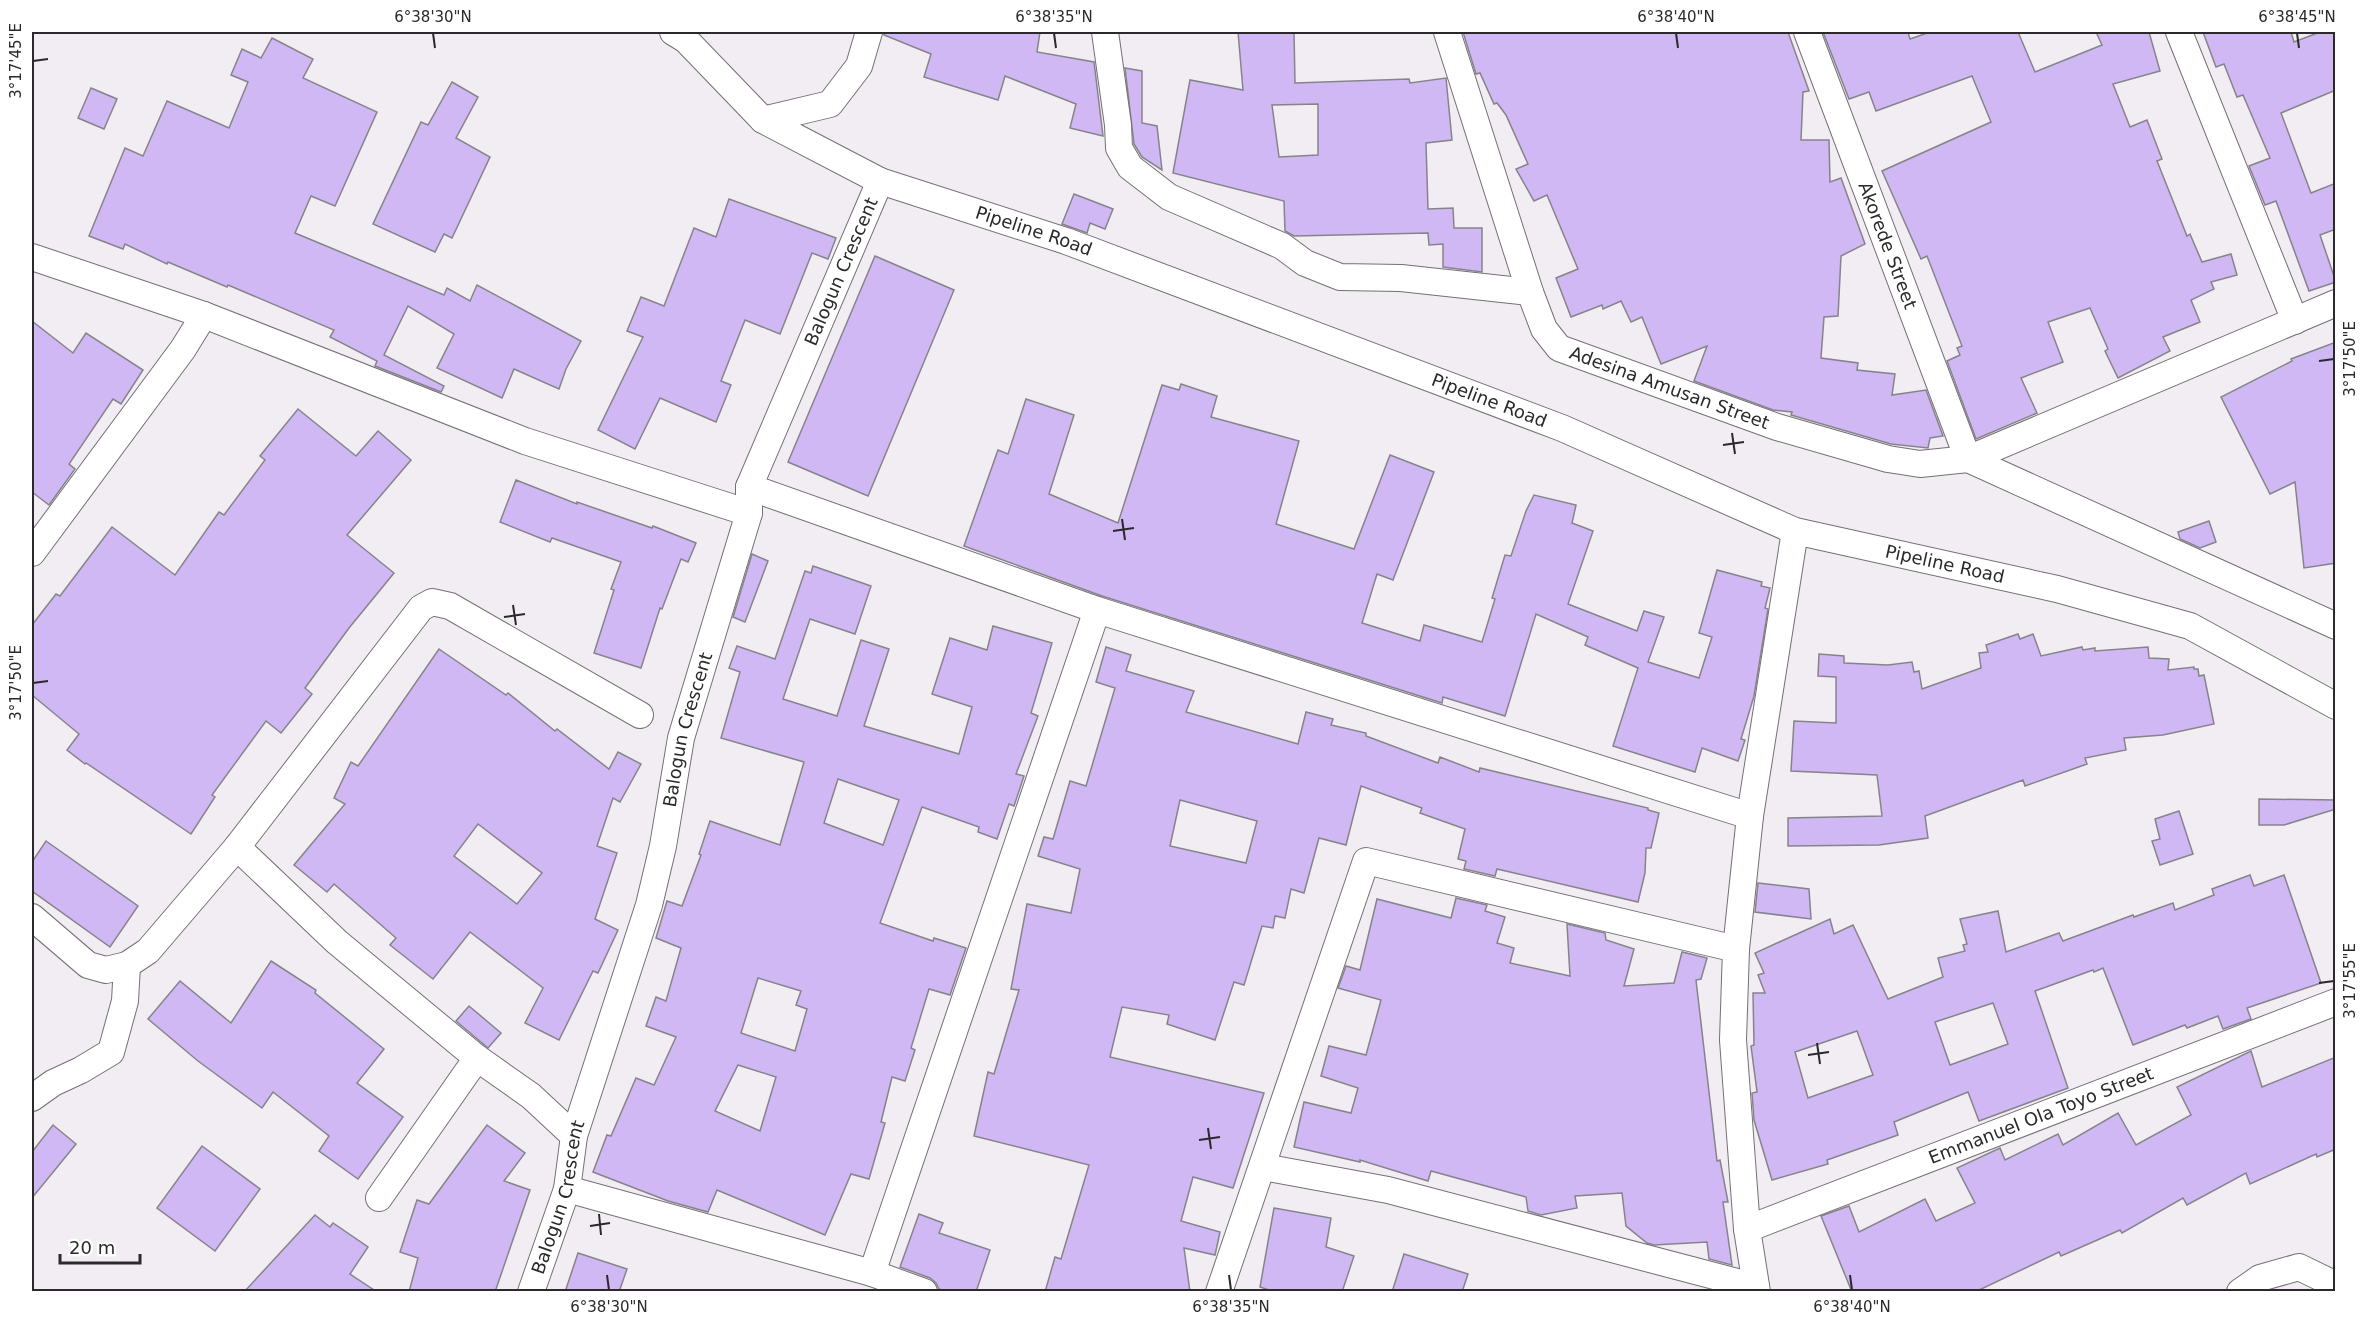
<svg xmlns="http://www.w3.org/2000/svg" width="2367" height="1323" font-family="'DejaVu Sans',sans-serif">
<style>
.building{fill:#cfb8f3;stroke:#86848b;stroke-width:1.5;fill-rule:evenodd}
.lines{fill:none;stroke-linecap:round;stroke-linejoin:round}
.minor-casing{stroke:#757076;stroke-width:28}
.minor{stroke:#fff;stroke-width:26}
.ticks{fill:none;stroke:#2b292b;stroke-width:2}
.labels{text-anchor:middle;stroke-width:4.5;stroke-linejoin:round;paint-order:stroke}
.street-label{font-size:18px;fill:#2b292b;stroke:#fff}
.neatline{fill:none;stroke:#2b292b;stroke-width:2}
.ticks-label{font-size:15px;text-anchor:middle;fill:#2b292b}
</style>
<rect width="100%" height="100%" fill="#f2ecf3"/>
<!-- building -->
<g class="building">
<polygon points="884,32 1040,32 1037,52 1094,62 1103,136 1070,128 1076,104 1005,76 998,100 924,77 931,54 884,35"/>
<path d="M1238 32H1294L1295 83 1409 79 1410 83 1446 78 1452 140 1426 143 1428 209 1453 208 1454 228H1482V272L1443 267V244L1429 245 1428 233 1294 236 1285 231 1284 201 1173 173 1190 80 1243 90ZM1318 104V155L1279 157 1272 105Z"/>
<polygon points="1463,32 1788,32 1809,91 1803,92 1801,140 1829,140 1830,182 1841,178 1865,244 1841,256 1838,316 1824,317 1821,358 1858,363 1857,370 1895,374 1892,395 1926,390 1943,436 1930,438 1928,448 1891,444 1791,415 1792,412 1773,410 1694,381 1707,346 1661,364 1642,317 1631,322 1621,301 1603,309 1602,305 1571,317 1556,278 1578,269 1547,195 1534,201 1516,169 1528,164 1506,115 1497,103 1494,104 1480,73 1476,74"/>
<polygon points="1823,32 1908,32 1910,39 1930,32 2018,32 2035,72 2102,45 2096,32 2149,32 2160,71 2113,84 2130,127 2147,120 2162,159 2157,161 2187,236 2190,234 2202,262 2231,254 2237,275 2211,282 2214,289 2191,300 2200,322 2163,337 2170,351 2118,378 2105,351 2108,349 2090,308 2048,322 2063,362 2021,378 2037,413 1976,439 1947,361 1960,355 1957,348 1962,346 1927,256 1921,259 1882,171 1991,122 1972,76 1876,111 1869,92 1849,99"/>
<polygon points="2203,32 2291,32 2294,42 2320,32 2336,32 2336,90 2281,113 2311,193 2336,183 2336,229 2320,235 2336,282 2309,291 2276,201 2265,205 2249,166 2270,158 2243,95 2237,97 2224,64 2216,67"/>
<polygon points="272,38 313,59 303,78 377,112 335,206 311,196 295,233 444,295 447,288 470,301 477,285 581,341 566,369 559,389 514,369 502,398 437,368 454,334 408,306 384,355 444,386 441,392 375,366 377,361 330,337 334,330 228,285 227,287 168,262 167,264 125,244 123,249 89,236 125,148 143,156 167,101 229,128 248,82 231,75 242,49 261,58"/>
<polygon points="1125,68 1142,71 1142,123 1157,126 1162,170 1142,157 1134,144"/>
<polygon points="452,82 478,97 456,138 490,157 452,238 444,234 435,252 373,224 421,122 428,125"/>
<polygon points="91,88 117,99 104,129 78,118"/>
<polygon points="1074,194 1113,209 1105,229 1090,223 1087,233 1062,224"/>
<polygon points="729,199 836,238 828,259 812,253 780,334 745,320 721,381 731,385 716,422 660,398 635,449 598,430 643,337 627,331 641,297 664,306 694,228 716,237"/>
<polygon points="875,256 954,290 868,496 788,462"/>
<polygon points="32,321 73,353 86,333 143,370 121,404 113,399 69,464 75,469 49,505 32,492"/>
<polygon points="2336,342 2336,563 2304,568 2295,482 2270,494 2221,397 2292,361 2291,359"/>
<polygon points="1181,384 1217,396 1211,417 1299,441 1276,524 1354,549 1390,455 1434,472 1393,580 1377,574 1362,623 1420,641 1424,625 1482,642 1495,599 1492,598 1505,555 1511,556 1526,511 1534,495 1576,505 1572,523 1593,531 1568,604 1637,631 1644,611 1664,617 1648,662 1699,678 1712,637 1699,633 1717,570 1762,582 1761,586 1770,588 1765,608 1768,609 1754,696 1741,739 1745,740 1738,761 1702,748 1695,772 1613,746 1638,668 1585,645 1588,637 1536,614 1505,716 1443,697 1442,703 1102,596 964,546 998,450 1008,454 1026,399 1074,415 1049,494 1118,523 1162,385 1179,390"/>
<polygon points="298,409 356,456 378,431 411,460 347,535 394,573 349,628 305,688 312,694 281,733 266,721 212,795 215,797 191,834 86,763 85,764 67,750 79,734 32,695 32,625 56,594 60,596 112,527 175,575 219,512 224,515 265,460 260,456"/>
<polygon points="516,480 577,504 577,502 652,528 653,526 696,543 688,562 681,559 662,609 660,608 641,668 594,653 614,590 611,589 621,562 552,538 550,542 500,522"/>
<polygon points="2209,521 2216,542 2200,548 2180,539 2178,532"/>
<polygon points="752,554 768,561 745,622 733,617"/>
<path d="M813 566 871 586 855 634 810 619 783 699 837 716 861 640 889 649 864 726 959 754 972 707 932 694 950 638 987 650 993 626 1052 643 1031 713 1038 716 1016 774 1024 776 1014 806 1009 804 997 839 978 832 979 827 922 807 880 923 933 941 934 938 966 948 950 995 929 989 911 1048 915 1050 905 1081 892 1077 881 1122 885 1123 869 1179 851 1174 825 1235 717 1190 708 1212 668 1201 593 1172 607 1135 611 1136 636 1078 654 1085 676 1037 646 1026 656 997 666 1001 681 948 656 938 667 901 682 906 701 855 699 854 710 821 780 845 804 762 721 738 740 672 729 668 737 646 775 659 805 571 811 573ZM838 779 899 800 883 845 824 823ZM758 978 801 991 796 1005 807 1009 795 1051 741 1033ZM738 1065 776 1077 760 1131 715 1111Z"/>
<polygon points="2018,634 2020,639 2033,634 2041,656 2082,647 2083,650 2095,648 2095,651 2148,647 2149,658 2169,659 2168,670 2194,667 2194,669 2198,669 2199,676 2204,675 2214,724 2163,735 2124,738 2126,750 2085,758 2087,764 2025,786 2023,780 1925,816 1928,838 1879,845 1788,846 1788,818 1882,816 1877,775 1791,771 1794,721 1836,723 1836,677 1818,676 1819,654 1844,656 1844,663 1888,665 1912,662 1914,672 1919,671 1922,689 1981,668 1979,653 1988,652 1986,645"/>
<path d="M1106 647 1131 655 1126 671 1194 691 1186 712 1298 744 1306 712 1333 719 1331 725 1366 733V736L1438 763 1440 757 1479 772 1480 768 1648 808V810L1659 813 1651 848H1646L1645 873 1638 902 1497 869 1495 876 1464 869 1466 861 1458 859 1465 829 1420 813 1422 808 1361 786 1346 845 1319 838 1304 893 1291 889 1285 918 1275 916 1273 928 1262 926 1244 985 1234 982 1215 1040 1167 1024 1169 1015 1122 1007 1110 1057 1264 1093 1233 1188 1193 1177 1181 1221 1220 1232 1215 1255 1184 1248 1190 1292H1045L1055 1257 1061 1259 1089 1165 974 1136 988 1072 994 1074 1019 990 1011 989 1027 904 1071 913 1080 869 1038 856 1044 837 1053 839 1070 781 1086 786 1115 688 1096 682ZM1180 800 1257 821 1246 863 1170 846Z"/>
<path d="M439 649 506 695 508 693 555 731 557 729 609 769 618 752 641 764 620 802 613 798 597 846 617 853 595 919 618 930 598 973 593 971 559 1040 525 1023 543 988 470 932 433 979 390 945 396 938 334 884 327 892 294 865 345 804 334 798 351 762 358 766ZM478 824 542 873 517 904 454 856Z"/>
<polygon points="2259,799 2336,800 2336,809 2284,825 2259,825"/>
<polygon points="2179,811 2193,854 2160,865 2152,841 2160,839 2155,819"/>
<polygon points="46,841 138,906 110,947 32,891 32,862"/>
<path d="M2250 875 2254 886 2284 875 2321 983 2247 1008 2251 1019 2223 1029 2218 1016 2187 1028 2185 1025 2133 1045 2103 968 2094 972 2093 970 2035 991 2068 1088 1979 1121 1968 1092 1894 1122 1898 1135 1827 1160 1828 1164 1772 1180 1754 1120 1752 1093 1757 1092 1751 1046 1754 1045 1753 993H1765L1758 975 1764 973 1755 953 1830 919 1834 934 1853 925 1888 999 1943 977 1938 958 1965 951 1963 945 1967 944 1960 919 1998 911 2006 952 2059 933 2063 941 2133 915 2134 917 2173 903 2175 910 2214 895 2212 889ZM1993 1003 2008 1044 1950 1065 1935 1022ZM1857 1031 1873 1075 1808 1098 1795 1052Z"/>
<polygon points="1758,883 1809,889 1811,919 1755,912"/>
<polygon points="1456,898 1487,905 1485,911 1505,917 1497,943 1514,948 1510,963 1570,976 1567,924 1605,933 1606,940 1634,949 1624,986 1674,983 1682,952 1707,958 1701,979 1696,980 1717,1161 1720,1160 1728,1202 1723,1202 1732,1265 1709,1259 1707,1242 1654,1245 1647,1243 1626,1226 1622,1193 1575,1196 1577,1208 1541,1215 1528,1211 1526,1197 1431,1171 1428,1181 1360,1160 1360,1162 1294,1147 1304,1102 1351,1113 1358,1088 1321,1076 1329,1046 1366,1055 1381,1000 1338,988 1346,966 1360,970 1377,899 1451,918"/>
<polygon points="271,961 316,990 315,993 384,1049 357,1083 403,1117 358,1179 319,1151 329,1136 273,1092 262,1108 198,1061 148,1019 180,981 231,1023"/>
<polygon points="469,1006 501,1033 488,1048 456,1021"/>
<polygon points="2251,1051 2262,1087 2336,1057 2336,1149 2317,1157 2316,1154 2250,1184 2246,1173 2187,1205 2183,1198 2122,1233 2120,1230 2061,1256 2059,1252 1975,1292 1852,1292 1821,1216 1849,1206 1859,1232 1925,1199 1936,1221 1975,1203 1957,1168 2000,1148 2005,1160 2058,1134 2063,1145 2118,1113 2136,1145 2191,1115 2177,1087"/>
<polygon points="53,1125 76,1144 32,1198 32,1152"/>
<polygon points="487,1125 525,1153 504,1181 530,1190 495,1292 409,1292 418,1258 400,1252 417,1200 429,1204"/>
<polygon points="202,1146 260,1189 215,1251 157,1208"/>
<polygon points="1274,1208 1331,1218 1326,1247 1354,1256 1342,1292 1275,1292 1260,1287"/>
<polygon points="919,1214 943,1223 939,1233 990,1250 976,1292 946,1292 939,1289 936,1283 930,1278 900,1267"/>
<polygon points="315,1215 330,1227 333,1223 368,1247 350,1274 377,1292 244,1292"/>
<polygon points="578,1253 627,1269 619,1292 565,1292"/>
<polygon points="1404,1254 1468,1274 1462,1292 1392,1292"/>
</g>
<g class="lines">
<!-- minor casing -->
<g class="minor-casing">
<g id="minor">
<path id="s1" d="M673 32 686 40 763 120 880 181 1066 241 1562 428 1795 531 2057 589 2190 626 2336 706"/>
<polyline points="1105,32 1118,125 1119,148 1130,167 1169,197 1282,246 1305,263 1340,277 1401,278 1530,292"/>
<path id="s2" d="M1447 32 1530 292 1544 329 1559 348 1777 427 1888 459 1920 464 1968 459 2336 303"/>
<path id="s3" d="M1807 32 1968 459"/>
<polyline points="2179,32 2295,321"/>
<polyline points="763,120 830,104 859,66 869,32"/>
<polyline points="32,257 204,315 525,441 749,513"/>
<polyline points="1968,459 2336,626"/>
<polyline points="749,487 1097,610 1750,816"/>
<polyline points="32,553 183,349 204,315"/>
<polyline points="237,847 337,942 477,1058 531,1096 574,1136"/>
<polyline points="32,917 88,965 106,970 127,965 148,951 237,847 421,608 432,602 450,606 640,715"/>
<polyline points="32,1098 53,1083 81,1070 111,1052 125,1001 127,965"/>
<polyline points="1263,1167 1388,1190 1756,1287"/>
<polyline points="567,1189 872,1273 924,1292"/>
<polyline points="379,1198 477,1058"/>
<path id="s4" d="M1747 1229 2336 1002"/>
<polyline points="872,1273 1097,610"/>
<path id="s5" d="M531 1292 567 1189 574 1136 649 905 663 846 681 738 749 513V487L880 181"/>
<polyline points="1219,1292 1366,861 1736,949"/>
<polyline points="1757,1292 1747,1229 1733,1040 1736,949 1750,816 1795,531"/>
<polyline points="2240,1292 2260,1278 2299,1267 2336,1285"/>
</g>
</g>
<!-- minor -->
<use href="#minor" class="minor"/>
</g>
<!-- ticks -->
<path class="ticks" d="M433 33 435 48M1054 33 1056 48M1676 33 1678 48M2297 33 2299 48M33 61 48 59M2319 361 2334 359M1732 433 1735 454M1723 445 1744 442M1122 519 1125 540M1113 531 1134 528M513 605 516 625M504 617 525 614M33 683 48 681M2319 983 2334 981M1817 1043 1820 1064M1808 1055 1829 1052M1208 1128 1211 1149M1199 1140 1220 1137M599 1214 601 1235M590 1226 610 1223M607 1275 609 1290M1229 1275 1231 1290M1850 1275 1852 1290"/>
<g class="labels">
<!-- street labels -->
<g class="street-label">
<text dy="6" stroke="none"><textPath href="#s1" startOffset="420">Pipeline Road</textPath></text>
<text dy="6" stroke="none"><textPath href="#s3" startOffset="228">Akorede Street</textPath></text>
<text dy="6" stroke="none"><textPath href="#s5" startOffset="1071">Balogun Crescent</textPath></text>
<text dy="6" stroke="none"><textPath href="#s2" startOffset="454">Adesina Amusan Street</textPath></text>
<text dy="6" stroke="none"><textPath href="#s1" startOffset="906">Pipeline Road</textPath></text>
<text dy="6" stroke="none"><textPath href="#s1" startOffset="1392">Pipeline Road</textPath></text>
<text dy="6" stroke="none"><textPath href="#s5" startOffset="585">Balogun Crescent</textPath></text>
<text dy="6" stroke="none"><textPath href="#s4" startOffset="315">Emmanuel Ola Toyo Street</textPath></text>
<text dy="6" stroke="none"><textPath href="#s5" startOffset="99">Balogun Crescent</textPath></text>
</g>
</g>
<!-- border -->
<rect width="2367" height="1323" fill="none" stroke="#ffffff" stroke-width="66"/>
<!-- scale -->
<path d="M60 1254v9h80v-9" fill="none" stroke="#2b292b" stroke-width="3"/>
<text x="69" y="1254" font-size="18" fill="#2b292b" stroke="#ffffff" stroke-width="4.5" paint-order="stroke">20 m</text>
<rect x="33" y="33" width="2301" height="1257" class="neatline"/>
<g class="ticks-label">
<text x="433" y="22">6°38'30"N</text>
<text x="1054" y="22">6°38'35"N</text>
<text x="1676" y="22">6°38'40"N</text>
<text x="2297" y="22">6°38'45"N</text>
<text transform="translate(16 61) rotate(-90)" y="5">3°17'45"E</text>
<text transform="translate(2350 359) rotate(-90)" y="5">3°17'50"E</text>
<text transform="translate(16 683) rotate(-90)" y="5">3°17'50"E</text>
<text transform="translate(2350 981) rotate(-90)" y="5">3°17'55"E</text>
<text x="609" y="1312">6°38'30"N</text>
<text x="1231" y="1312">6°38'35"N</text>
<text x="1852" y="1312">6°38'40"N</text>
</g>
</svg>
